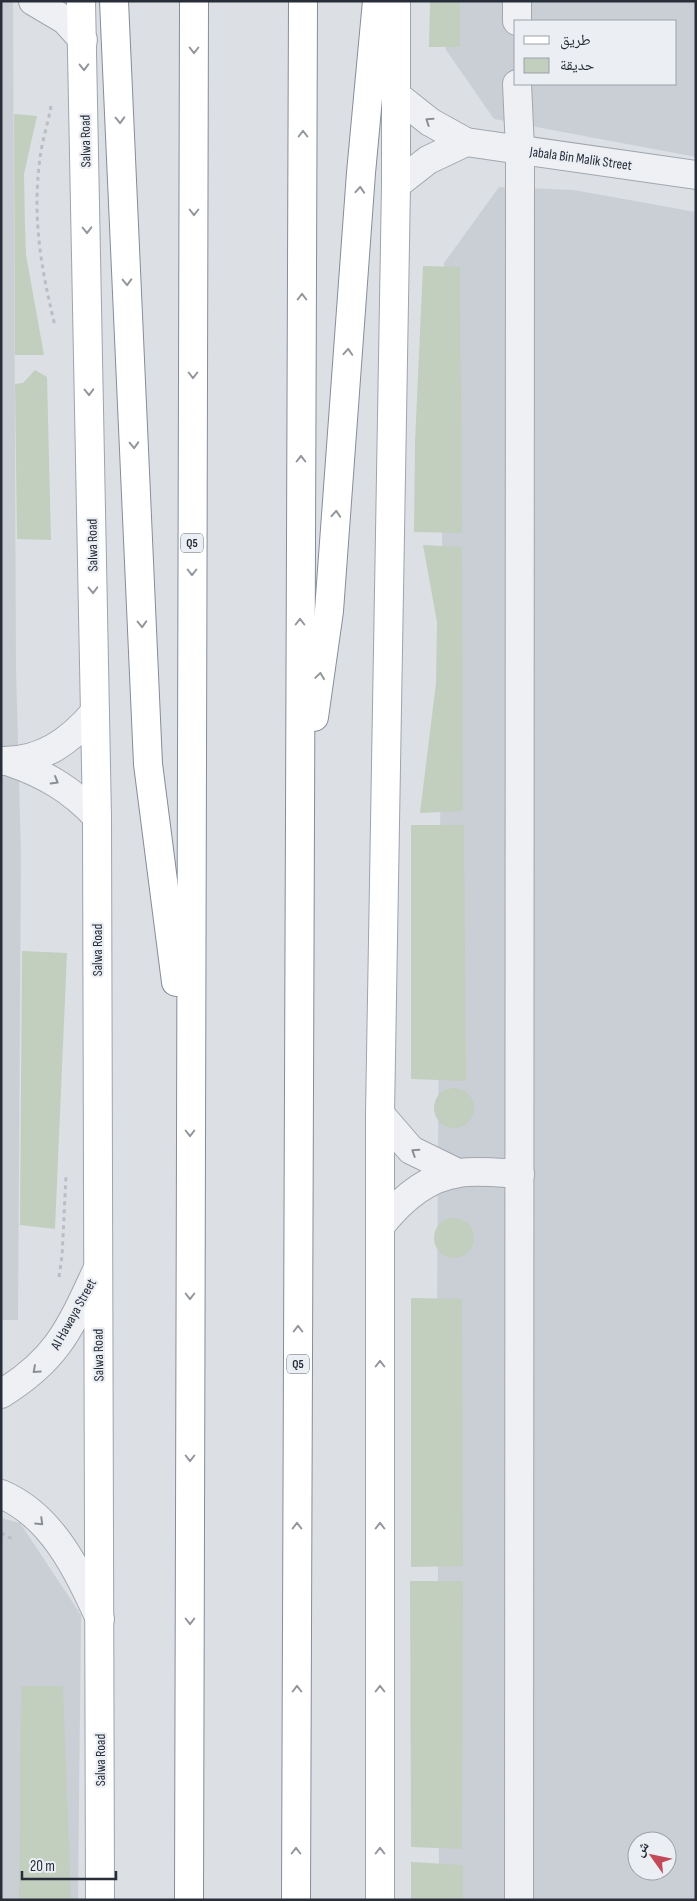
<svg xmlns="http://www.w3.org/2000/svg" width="697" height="1901" font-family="'Sofia Sans Condensed','Noto Naskh Arabic',sans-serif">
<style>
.built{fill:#cacfd6;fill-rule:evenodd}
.green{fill:#c2cebe}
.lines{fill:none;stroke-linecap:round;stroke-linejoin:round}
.minor-casing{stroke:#a2a7ae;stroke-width:30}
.major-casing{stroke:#9ca4b0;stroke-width:30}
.highway-casing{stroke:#858d9b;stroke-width:30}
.path{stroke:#babec4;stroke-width:3;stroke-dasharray:4 4;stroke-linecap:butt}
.minor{stroke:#eef0f4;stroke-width:28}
.major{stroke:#fff;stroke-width:28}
.highway{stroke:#fff;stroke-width:28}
.oneway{stroke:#93969c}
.oneway2{stroke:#8a8f97}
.labels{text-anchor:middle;stroke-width:4.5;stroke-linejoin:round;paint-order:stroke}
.shield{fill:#ebeef3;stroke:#626872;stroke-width:1}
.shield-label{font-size:12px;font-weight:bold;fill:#272e3a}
.street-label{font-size:14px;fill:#272e3a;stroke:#ebeef3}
</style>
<rect width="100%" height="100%" fill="#dce0e5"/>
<!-- built -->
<g class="built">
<polygon points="1,1 13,1 16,668 21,855 18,1320 1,1320"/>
<path d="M446 1H696V157L494 119 446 50ZM516 21H676V84H516Z"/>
<path d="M499 187 574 190 696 212V1900H439L437 1300 444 263ZM637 1841H667V1871H637Z"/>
<polygon points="1,1518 20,1523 81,1615 78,1900 1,1900"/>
</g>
<!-- green -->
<g class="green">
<polygon points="430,1 460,1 460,47 429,47"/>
<polygon points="14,114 37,116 24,174 25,227 26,255 44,355 15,355"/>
<polygon points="423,266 460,267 462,533 414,532 415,442"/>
<polygon points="35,370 47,377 51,540 17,539 15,384 23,383"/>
<polygon points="423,545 462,547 463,811 420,813 436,683 437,622"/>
<polygon points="411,825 464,825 466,1081 411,1079"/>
<polygon points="22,951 67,953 55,1229 20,1225"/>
<circle cx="454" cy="1108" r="20"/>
<circle cx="454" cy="1238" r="20"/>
<polygon points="411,1298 462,1299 463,1566 411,1567"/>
<polygon points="410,1581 463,1581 462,1849 411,1847"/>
<polygon points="21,1686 63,1686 71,1900 19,1900"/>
<polygon points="411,1862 463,1865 463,1900 411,1900"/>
</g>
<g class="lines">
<!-- minor casing -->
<g class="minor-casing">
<g id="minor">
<polyline points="33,1 65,20 83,40"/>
<polyline points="517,21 517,1"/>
<polyline points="517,84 520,149 519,1900"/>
<polyline points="396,95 430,122 466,142 696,175"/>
<polyline points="396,185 428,160 466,142"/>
<path d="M1 761C42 762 70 741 95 712"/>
<path d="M10 762C45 774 72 790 97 817"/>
<polyline points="380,1114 411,1150 458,1173"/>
<path d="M381 1225C400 1201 427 1177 459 1173 479 1170 501 1173 520 1174"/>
<path d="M1 1394C58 1359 70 1328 97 1270"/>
<path d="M1 1494C53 1516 78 1571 100 1619"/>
</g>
</g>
<!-- major casing -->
<g class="major-casing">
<g id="major">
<polyline points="81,1 97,817 100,1900"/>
<polyline points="380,1900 380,1114 396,185 396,1"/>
</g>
</g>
<!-- highway casing -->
<g class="highway-casing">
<g id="highway">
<polyline points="114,1 148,764 176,982"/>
<polyline points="314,717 329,611 361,173 377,1"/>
<polyline points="189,1900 194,1"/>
<polyline points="296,1900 303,1"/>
</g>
</g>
<!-- path -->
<g class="path">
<path d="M51 106C48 123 42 141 40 158 32 218 41 268 55 326"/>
<polyline points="59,1277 62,1256 66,1176"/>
<polyline points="1,1533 14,1540"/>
</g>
<!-- minor -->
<use href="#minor" class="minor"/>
<!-- major -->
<use href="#major" class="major"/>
<!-- highway -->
<use href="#highway" class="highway"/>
</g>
<!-- one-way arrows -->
<defs><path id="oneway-chevron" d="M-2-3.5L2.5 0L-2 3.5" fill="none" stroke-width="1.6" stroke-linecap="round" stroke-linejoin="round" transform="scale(1.25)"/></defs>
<g class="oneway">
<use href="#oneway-chevron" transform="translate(194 50) rotate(90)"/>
<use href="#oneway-chevron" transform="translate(84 67) rotate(89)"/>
<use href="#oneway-chevron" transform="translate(120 120) rotate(88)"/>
<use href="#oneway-chevron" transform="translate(303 134) rotate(-90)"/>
<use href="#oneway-chevron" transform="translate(360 190) rotate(-86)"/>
<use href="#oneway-chevron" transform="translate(194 212) rotate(90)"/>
<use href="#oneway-chevron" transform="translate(87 230) rotate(89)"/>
<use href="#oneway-chevron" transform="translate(127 282) rotate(88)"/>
<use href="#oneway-chevron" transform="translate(302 297) rotate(-90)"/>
<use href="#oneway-chevron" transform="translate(348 352) rotate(-86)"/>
<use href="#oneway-chevron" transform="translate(193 375) rotate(90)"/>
<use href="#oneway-chevron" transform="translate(89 392) rotate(89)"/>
<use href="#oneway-chevron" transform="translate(134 445) rotate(88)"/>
<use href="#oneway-chevron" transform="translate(301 459) rotate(-90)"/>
<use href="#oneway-chevron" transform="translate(336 514) rotate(-86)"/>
<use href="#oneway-chevron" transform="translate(192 572) rotate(90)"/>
<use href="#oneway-chevron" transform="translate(93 590) rotate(89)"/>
<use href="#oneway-chevron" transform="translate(300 622) rotate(-90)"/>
<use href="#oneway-chevron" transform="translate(142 624) rotate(88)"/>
<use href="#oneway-chevron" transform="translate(320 676) rotate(-82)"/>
<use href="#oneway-chevron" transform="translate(190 1133) rotate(90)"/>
<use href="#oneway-chevron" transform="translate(190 1296) rotate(90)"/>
<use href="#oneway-chevron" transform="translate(298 1329) rotate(-90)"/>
<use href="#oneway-chevron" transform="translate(380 1364) rotate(-90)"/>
<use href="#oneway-chevron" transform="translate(190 1458) rotate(90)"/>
<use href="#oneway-chevron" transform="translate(297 1526) rotate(-90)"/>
<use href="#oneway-chevron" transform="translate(380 1526) rotate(-90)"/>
<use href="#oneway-chevron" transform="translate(190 1621) rotate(90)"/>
<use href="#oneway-chevron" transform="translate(297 1689) rotate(-90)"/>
<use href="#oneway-chevron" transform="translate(380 1689) rotate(-90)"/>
<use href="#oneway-chevron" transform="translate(296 1851) rotate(-90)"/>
<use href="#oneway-chevron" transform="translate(380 1851) rotate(-90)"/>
</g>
<g class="oneway2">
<use href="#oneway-chevron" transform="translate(429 121) rotate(-146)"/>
<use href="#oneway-chevron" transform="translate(55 781) rotate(30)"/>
<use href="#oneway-chevron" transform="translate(415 1152) rotate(-147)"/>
<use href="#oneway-chevron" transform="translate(36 1370) rotate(138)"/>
<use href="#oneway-chevron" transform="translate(40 1522) rotate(44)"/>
</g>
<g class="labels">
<!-- shield labels -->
<g class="shield">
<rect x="181" y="533.5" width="22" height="19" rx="4"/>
<rect x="287" y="1354.5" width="22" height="19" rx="4"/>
</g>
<g class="shield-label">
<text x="192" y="547">Q5</text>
<text x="298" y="1368">Q5</text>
</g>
<!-- street labels -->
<g class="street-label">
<text transform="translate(85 141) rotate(-91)" y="5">Salwa Road</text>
<text transform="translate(581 158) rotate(8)" y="5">Jabala Bin Malik Street</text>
<text transform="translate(92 545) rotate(-91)" y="5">Salwa Road</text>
<text transform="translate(97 950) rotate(-90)" y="5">Salwa Road</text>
<text transform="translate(73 1314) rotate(-61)" y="5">Al Hawaya Street</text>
<text transform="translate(98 1355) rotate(-91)" y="5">Salwa Road</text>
<text transform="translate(100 1760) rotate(-90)" y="5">Salwa Road</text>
</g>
</g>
<!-- border -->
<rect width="697" height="1901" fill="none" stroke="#272e3a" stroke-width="5"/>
<!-- legend -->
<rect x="514" y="20" width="162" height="65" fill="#ebeef3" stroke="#9da1a9"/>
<rect x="524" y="36" width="25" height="8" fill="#ffffff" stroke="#9da1a9"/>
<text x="560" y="45" font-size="15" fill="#272e3a">طريق</text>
<rect x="524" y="58" width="25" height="15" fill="#c2cebe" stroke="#9da1a9"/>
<text x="560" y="70" font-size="15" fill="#272e3a">حديقة</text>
<!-- north arrow -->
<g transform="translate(652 1856) rotate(303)"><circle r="24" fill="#ebeef3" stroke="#9da1a9"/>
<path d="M0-4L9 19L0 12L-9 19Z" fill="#c34858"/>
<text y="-8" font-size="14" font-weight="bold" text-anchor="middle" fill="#272e3a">ش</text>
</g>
<!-- scale -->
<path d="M22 1871v8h94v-8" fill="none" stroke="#272e3a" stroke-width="2.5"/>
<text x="30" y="1871" font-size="15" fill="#272e3a" stroke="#ebeef3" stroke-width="4" paint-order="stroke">20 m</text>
</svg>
